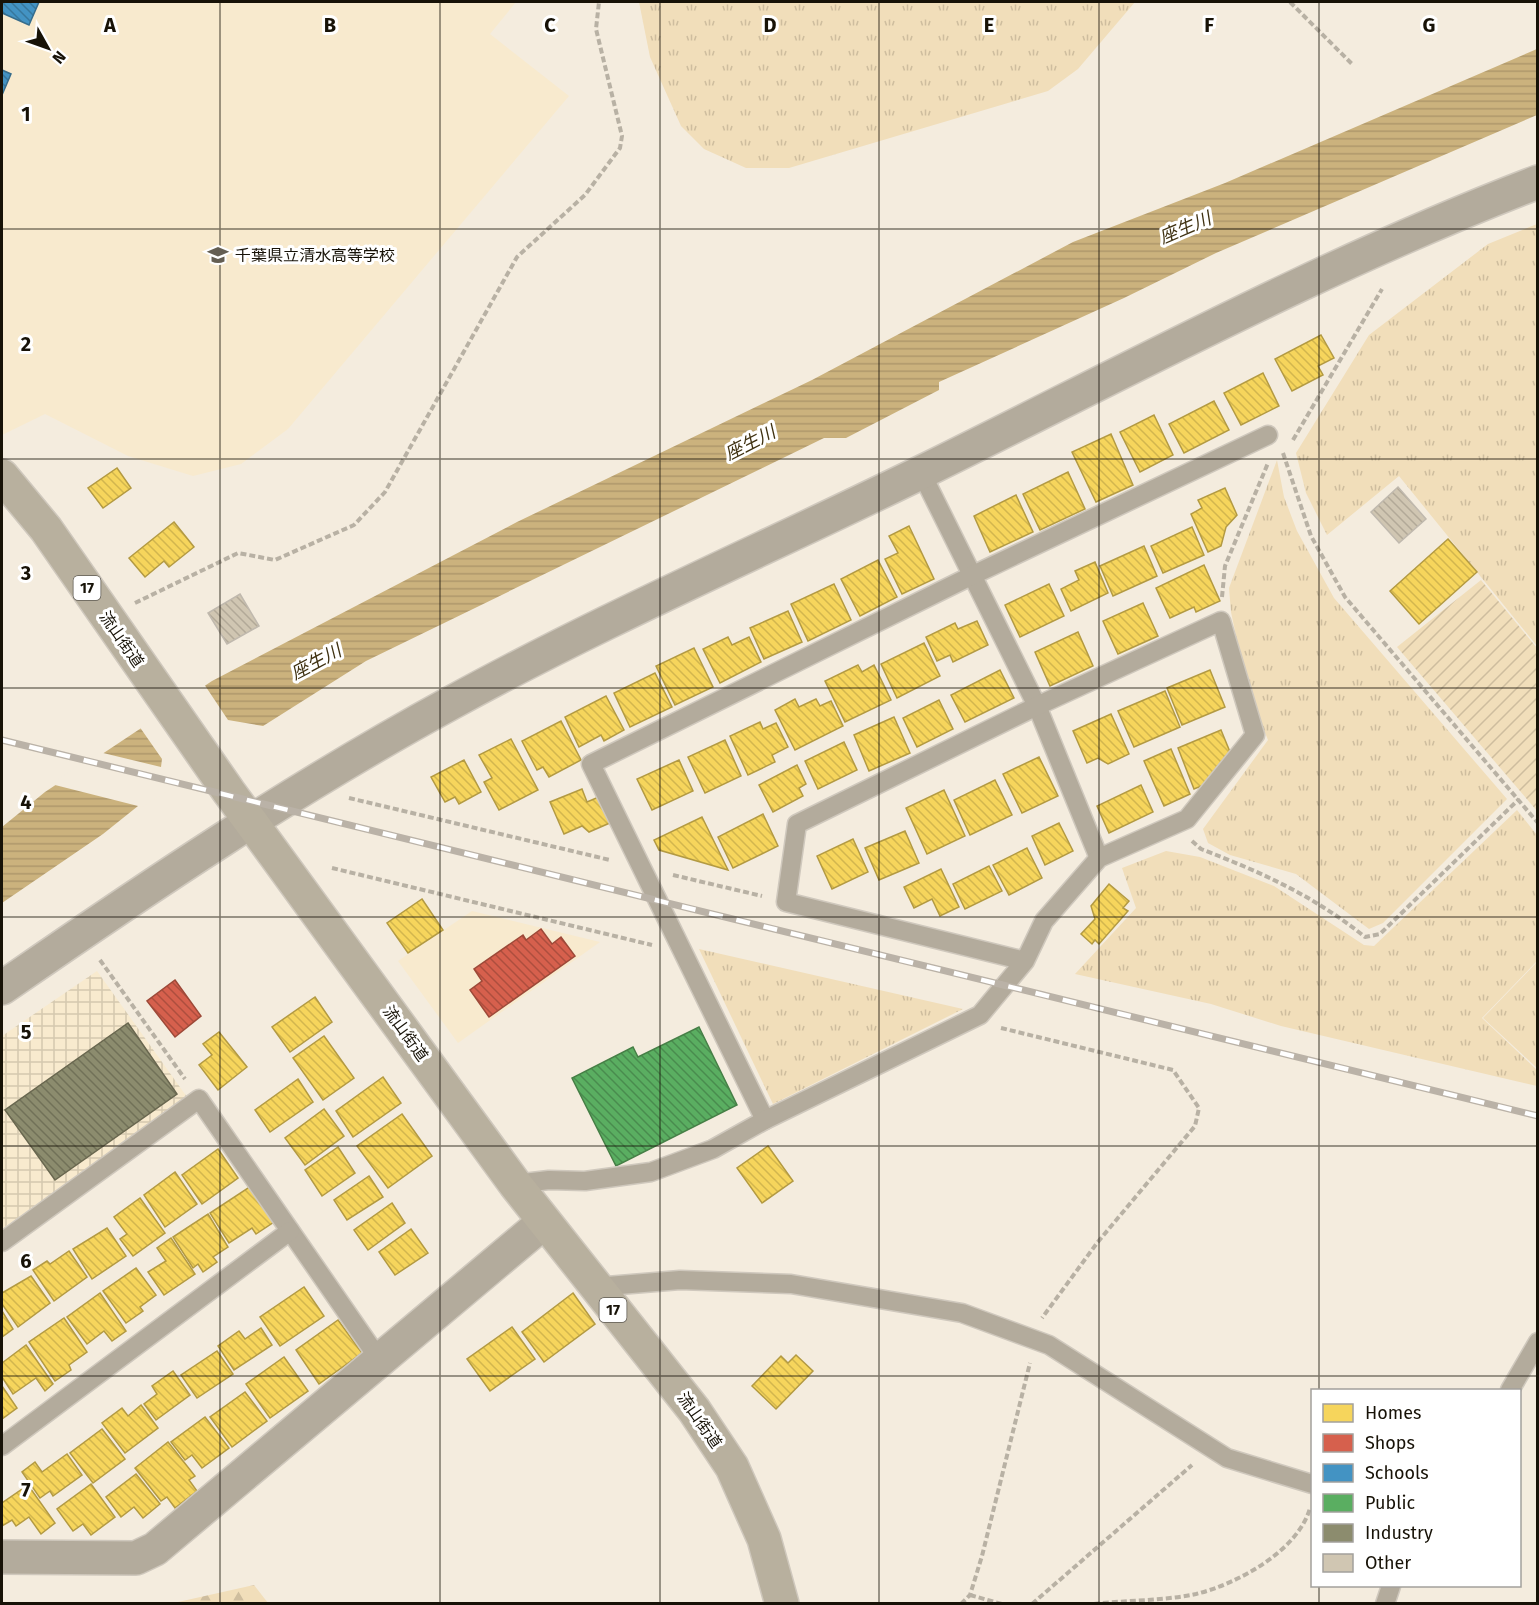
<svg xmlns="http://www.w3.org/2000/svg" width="1539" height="1605" font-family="'Fira Sans','Noto Sans JP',sans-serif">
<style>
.built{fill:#f8eace}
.industrial{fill:url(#industrial-grid)}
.grass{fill:url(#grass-tufts)}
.forest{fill:url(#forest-firs)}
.garden{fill:url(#garden-furrows)}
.water{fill:url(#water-rules)}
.pier{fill:#f4ecde}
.homes{fill:url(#homes-back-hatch);stroke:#b39a42;stroke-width:1.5}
.shops{fill:url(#shops-back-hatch);stroke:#9d4938;stroke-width:1.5}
.schools{fill:url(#schools-back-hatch);stroke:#366c8b;stroke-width:1.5}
.public{fill:url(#public-back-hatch);stroke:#467f46;stroke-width:1.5}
.industry{fill:url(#industry-back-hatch);stroke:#69674f;stroke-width:1.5}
.building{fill:url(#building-back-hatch);stroke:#c0b9ae;stroke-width:1.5}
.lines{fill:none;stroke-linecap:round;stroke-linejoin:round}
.service-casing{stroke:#cfc8bd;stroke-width:21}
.minor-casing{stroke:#cfc8bd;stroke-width:36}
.tertiary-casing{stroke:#cfc8bd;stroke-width:36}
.primary-casing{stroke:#cfc8bd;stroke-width:36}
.path{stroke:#b8b1a4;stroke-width:4;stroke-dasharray:6 3;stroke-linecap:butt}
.service{stroke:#b3ab9c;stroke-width:18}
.minor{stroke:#b3ab9c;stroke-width:33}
.tertiary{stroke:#b3ab9c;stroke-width:33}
.primary{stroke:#b8b09e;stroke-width:33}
.rail-casing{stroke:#bab2a7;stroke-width:7}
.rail{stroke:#fff;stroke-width:4.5;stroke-dasharray:14;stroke-linecap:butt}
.grid{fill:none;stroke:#171207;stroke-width:1.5;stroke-opacity:0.55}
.labels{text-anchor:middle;stroke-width:6;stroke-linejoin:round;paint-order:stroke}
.shield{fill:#fff;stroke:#5d5951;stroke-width:1.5}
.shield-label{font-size:15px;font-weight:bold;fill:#171207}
.poi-label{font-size:16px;fill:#171207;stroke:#fff;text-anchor:start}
.street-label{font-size:16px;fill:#171207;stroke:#fff}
.water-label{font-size:18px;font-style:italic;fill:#3f3111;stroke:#fff}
.grid-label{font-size:20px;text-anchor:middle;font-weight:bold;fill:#171207;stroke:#fff;stroke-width:6;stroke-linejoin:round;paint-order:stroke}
</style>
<defs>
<pattern id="industrial-grid" width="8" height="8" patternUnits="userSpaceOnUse" patternTransform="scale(1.5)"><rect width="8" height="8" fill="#f8eace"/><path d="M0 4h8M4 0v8" fill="none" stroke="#d4c8af"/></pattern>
<pattern id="grass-tufts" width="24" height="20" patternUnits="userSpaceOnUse" patternTransform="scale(1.5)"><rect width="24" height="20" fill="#f1deba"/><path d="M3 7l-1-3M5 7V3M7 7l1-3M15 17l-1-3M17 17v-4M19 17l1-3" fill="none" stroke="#cebd9e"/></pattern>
<pattern id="forest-firs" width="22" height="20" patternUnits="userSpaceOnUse" patternTransform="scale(1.5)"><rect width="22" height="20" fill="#f1deba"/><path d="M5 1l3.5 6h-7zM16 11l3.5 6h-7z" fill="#cebd9e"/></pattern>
<pattern id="garden-furrows" width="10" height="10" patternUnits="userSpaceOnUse" patternTransform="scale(1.5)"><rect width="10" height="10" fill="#f1deba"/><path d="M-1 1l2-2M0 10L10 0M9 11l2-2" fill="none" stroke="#cebd9e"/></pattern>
<pattern id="water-rules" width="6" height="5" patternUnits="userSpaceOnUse" patternTransform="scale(1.5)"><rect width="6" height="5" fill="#cbb27d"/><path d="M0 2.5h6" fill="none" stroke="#ae986b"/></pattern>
<pattern id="homes-back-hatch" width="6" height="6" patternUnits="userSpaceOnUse" patternTransform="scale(1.5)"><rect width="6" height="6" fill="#f6d55c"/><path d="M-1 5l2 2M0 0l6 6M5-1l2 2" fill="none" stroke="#d2b64e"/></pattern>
<pattern id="shops-back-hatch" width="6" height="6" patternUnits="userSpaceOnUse" patternTransform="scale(1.5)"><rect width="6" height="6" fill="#d6604d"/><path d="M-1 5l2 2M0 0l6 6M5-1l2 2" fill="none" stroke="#ad4e3e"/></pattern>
<pattern id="schools-back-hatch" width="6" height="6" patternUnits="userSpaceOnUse" patternTransform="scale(1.5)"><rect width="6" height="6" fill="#4393c3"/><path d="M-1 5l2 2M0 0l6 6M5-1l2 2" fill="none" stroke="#37779c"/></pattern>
<pattern id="public-back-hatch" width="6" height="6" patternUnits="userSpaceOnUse" patternTransform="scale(1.5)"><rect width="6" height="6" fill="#5aae61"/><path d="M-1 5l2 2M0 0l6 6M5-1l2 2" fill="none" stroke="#498c4e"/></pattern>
<pattern id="industry-back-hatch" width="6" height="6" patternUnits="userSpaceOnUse" patternTransform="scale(1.5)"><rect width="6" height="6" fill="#8c8c6e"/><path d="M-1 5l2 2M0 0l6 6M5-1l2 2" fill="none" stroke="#717158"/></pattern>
<pattern id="building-back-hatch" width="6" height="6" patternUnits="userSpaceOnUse" patternTransform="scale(1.5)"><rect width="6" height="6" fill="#d0c6b2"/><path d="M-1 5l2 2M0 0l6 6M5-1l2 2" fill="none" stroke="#b2a998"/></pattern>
</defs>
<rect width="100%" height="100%" fill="#f4ecde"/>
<!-- built -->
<g class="built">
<polygon points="2,2 516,2 490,34 569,96 288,429 241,464 193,476 128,456 45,414 2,435"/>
<polygon points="472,911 600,942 458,1043 398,961"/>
</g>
<!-- industrial -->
<polygon class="industrial" points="97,971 187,1097 2,1229 2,1036"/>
<!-- grass -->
<g class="grass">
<polygon points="639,2 1135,2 1078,69 1048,91 789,168 746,168 704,149 681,126 650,57"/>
<polygon points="1537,224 1537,646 1399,476 1327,535 1306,493 1296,453 1369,335 1488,244"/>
<polygon points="1277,460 1284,497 1297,531 1334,598 1507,799 1383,923 1369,929 1296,874 1230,855 1208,843 1203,829 1268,740 1247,688 1231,612 1229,588"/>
<polygon points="1517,810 1537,835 1537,961 1482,1018 1537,1070 1537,1086 1281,1026 1211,1004 1075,974 1136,908 1122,868 1166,851 1200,857 1274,886 1364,945 1374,946"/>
<polygon points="699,949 963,1009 773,1104"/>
<polygon points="1537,962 1537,1068 1483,1018"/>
</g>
<!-- forest -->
<polygon class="forest" points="254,1585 268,1603 177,1603 178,1602"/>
<!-- garden -->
<polygon class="garden" points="1481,580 1537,648 1537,811 1397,647"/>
<!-- water -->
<polygon class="water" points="1537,49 1537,115 1216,253 1124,298 939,382 939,390 846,438 824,438 366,661 143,802 103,834 2,903 2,827 45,792 212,681 517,522 812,380 1073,242 1225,183"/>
<!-- pier -->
<polygon class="pier" points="204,684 228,720 269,727 142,807 51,784 99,752 161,767 162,759 139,726"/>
<!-- homes -->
<g class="homes">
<polygon points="1321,335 1334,358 1318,366 1323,375 1292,391 1275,359"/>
<polygon points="1263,373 1279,406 1241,425 1224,393"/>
<polygon points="1214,401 1229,430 1184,453 1169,424"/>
<polygon points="1154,415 1173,455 1140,472 1120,432"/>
<polygon points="1111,434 1133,485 1096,502 1072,452"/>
<polygon points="117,468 131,488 103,508 88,488"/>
<polygon points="1068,472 1085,509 1040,530 1023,494"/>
<polygon points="1225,488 1237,515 1226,527 1221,546 1208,552 1191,514 1202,508 1198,500"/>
<polygon points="1016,495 1033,532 990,552 974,516"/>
<polygon points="174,522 194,547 169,567 164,561 145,577 129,558"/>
<polygon points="909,526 934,579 902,594 885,559 898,553 889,536"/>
<polygon points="1192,527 1204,555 1163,573 1151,546"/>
<polygon points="1448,539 1477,572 1419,624 1390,591"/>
<polygon points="1144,546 1157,576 1113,596 1100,566"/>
<polygon points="878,560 897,597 860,616 841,579"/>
<polygon points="1095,562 1108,593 1071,611 1061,589 1079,580 1075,571"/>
<polygon points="1204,565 1220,601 1196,612 1194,607 1170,618 1156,588"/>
<polygon points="834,584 851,620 808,641 791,604"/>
<polygon points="1049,584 1064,616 1020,637 1005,605"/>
<polygon points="1143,603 1158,636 1118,654 1103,621"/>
<polygon points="788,611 802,642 764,659 750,628"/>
<polygon points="977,621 988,645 953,662 950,655 937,661 926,637 955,623 958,629"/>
<polygon points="1078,632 1093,666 1050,686 1035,652"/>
<polygon points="728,637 732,645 749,637 761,662 720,683 703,649"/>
<polygon points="924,643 940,676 897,698 881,664"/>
<polygon points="694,648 713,687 675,705 656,666"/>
<polygon points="858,665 862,672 874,665 891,700 845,722 825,681"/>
<polygon points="1000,670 1014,698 965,722 951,695"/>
<polygon points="1210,670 1225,707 1182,725 1167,688"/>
<polygon points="655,673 672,707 630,727 614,693"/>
<polygon points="1165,691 1180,727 1134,747 1118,711"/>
<polygon points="606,696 624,730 604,741 601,735 579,747 565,717"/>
<polygon points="795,699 799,707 816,699 820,706 831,701 843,726 795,750 775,710"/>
<polygon points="939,700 953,729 917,747 903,718"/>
<polygon points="1111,714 1129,754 1108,764 1098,758 1087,763 1073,731"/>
<polygon points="894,717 910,753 869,771 854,735"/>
<polygon points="561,721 581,760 549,777 543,767 537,770 522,741"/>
<polygon points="760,722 763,729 776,723 788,747 772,755 775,762 748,775 730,736"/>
<polygon points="1221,730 1230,752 1204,785 1194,789 1178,748"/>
<polygon points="511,739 538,790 499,810 484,782 492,778 479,755"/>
<polygon points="725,740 741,776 705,793 688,757"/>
<polygon points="844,742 857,770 818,789 805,761"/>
<polygon points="1171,749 1190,794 1164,806 1144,761"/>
<polygon points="1039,757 1058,796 1022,813 1003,774"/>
<polygon points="464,760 481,792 459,804 455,797 445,802 431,777"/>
<polygon points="679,760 693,791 652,810 637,779"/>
<polygon points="797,765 806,784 799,788 803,796 773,812 759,785"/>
<polygon points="995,780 1012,815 970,835 954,800"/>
<polygon points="1141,785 1153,812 1109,833 1097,806"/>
<polygon points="582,789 587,802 601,796 612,822 589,832 582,826 564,834 550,802"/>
<polygon points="944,790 965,836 927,854 906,808"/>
<polygon points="763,814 778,846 733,868 718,837"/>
<polygon points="702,817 728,870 659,850 654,840"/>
<polygon points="1059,823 1073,851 1045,865 1032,836"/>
<polygon points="905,831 919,863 879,880 865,848"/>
<polygon points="853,839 868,872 832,889 817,856"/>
<polygon points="1027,848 1042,878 1009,895 993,865"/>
<polygon points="989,866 1002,891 965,909 953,884"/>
<polygon points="941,869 959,907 940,916 932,899 914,908 904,887"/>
<polygon points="1109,884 1129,901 1123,908 1128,911 1099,944 1095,940 1092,944 1081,934 1095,919 1091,906"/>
<polygon points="422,899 443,930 408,953 387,923"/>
<polygon points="315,997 332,1022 290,1052 272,1027"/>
<polygon points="219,1032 247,1067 218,1090 199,1065 212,1055 203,1044"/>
<polygon points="324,1036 354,1078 323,1100 293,1058"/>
<polygon points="383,1077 401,1103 353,1137 336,1111"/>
<polygon points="298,1079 313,1102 270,1132 255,1110"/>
<polygon points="324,1109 344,1136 305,1165 285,1138"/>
<polygon points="402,1114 432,1156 388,1188 357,1146"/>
<polygon points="768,1146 793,1181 762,1203 737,1168"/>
<polygon points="338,1147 355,1173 322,1196 305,1170"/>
<polygon points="218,1149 238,1178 202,1204 182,1175"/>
<polygon points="175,1172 197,1204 165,1227 144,1195"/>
<polygon points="369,1176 383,1197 347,1220 334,1200"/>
<polygon points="251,1186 274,1222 256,1234 252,1228 229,1243 210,1213"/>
<polygon points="140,1198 165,1233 133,1256 120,1239 127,1234 114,1217"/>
<polygon points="392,1203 405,1223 368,1250 354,1230"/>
<polygon points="208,1214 228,1247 213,1257 217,1262 203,1272 198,1264 193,1268 173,1237"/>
<polygon points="107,1228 126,1256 92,1279 73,1249"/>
<polygon points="411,1229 428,1253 395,1275 379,1252"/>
<polygon points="171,1238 195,1274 164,1295 148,1272 166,1261 157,1248"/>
<polygon points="69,1251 87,1277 54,1301 33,1270 47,1261 50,1264"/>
<polygon points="136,1268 156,1295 140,1307 143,1311 126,1323 103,1291"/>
<polygon points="31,1276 50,1303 18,1327 2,1304 2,1293"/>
<polygon points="304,1287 324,1316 280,1346 260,1317"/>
<polygon points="100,1293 126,1331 112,1341 104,1331 87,1344 67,1317"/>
<polygon points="573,1293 595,1324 544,1362 522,1332"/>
<polygon points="2,1311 13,1329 2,1337"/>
<polygon points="64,1318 87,1352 69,1365 71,1370 55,1381 29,1342"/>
<polygon points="338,1320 362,1353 319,1384 296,1350"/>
<polygon points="512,1327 535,1359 490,1391 467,1359"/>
<polygon points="261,1328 272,1345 234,1370 218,1346 239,1331 245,1339"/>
<polygon points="26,1345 53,1384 45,1391 36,1378 13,1394 2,1377 2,1363"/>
<polygon points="217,1351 233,1374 197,1398 181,1375"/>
<polygon points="796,1355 813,1371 776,1409 752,1386 781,1356 788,1363"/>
<polygon points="284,1357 308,1391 270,1418 246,1384"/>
<polygon points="173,1371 190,1395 156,1420 144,1404 157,1394 152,1386"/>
<polygon points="2,1386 17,1408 2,1419"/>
<polygon points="245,1392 267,1421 232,1447 210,1417"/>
<polygon points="141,1405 158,1428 125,1453 102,1423 122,1408 128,1416"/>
<polygon points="205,1417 229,1448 202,1468 192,1455 185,1460 171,1442"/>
<polygon points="102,1429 125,1459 93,1483 70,1453"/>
<polygon points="168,1442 195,1476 189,1480 197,1491 175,1508 167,1497 161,1501 135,1468"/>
<polygon points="67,1454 82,1475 53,1496 50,1491 40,1498 22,1472 35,1462 42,1472"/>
<polygon points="136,1474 160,1504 143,1518 134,1507 121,1517 106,1497"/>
<polygon points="91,1484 115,1517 91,1535 83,1524 73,1531 57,1509"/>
<polygon points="28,1485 55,1523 41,1534 29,1517 16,1526 12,1520 2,1526 2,1503"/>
</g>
<!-- shops -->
<g class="shops">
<polygon points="541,929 552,944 561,937 575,956 489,1017 470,990 482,981 474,969 523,935 526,940"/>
<polygon points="175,980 201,1016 175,1037 147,1001"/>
</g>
<!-- schools -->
<g class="schools">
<polygon points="2,2 39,2 29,25 2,13"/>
<polygon points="2,70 11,74 2,95"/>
</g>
<!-- public -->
<polygon class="public" points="699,1027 737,1105 616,1166 572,1078 633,1047 638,1057"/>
<!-- industry -->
<polygon class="industry" points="128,1023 177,1094 55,1180 5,1110"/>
<!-- building -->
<g class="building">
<polygon points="1398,487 1426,519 1399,543 1371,512"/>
<polygon points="240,594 259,626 227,644 208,613"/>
</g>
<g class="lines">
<!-- service casing -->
<g class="service-casing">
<g id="service">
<polyline points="921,472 1037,706 1099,858"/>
<polyline points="765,1120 591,764 971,576 1268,435"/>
<polyline points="515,1184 549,1180 585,1181 651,1172 713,1149 765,1120 980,1015 1025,961 1044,921 1099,858 1187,819 1255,735 1221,621 1037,706 797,824 786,902 1025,961"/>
<polyline points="2,1242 199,1099 381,1362"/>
<polyline points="595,1287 680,1280 791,1284 962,1313 1049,1345 1227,1458 1312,1484"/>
<polyline points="1510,1390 1538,1342"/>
<polyline points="2,1446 290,1231"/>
<polyline points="1385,1604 1391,1586"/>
</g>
</g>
<!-- minor casing -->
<g class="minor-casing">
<polyline id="minor" points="2,1557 136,1558 155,1549 544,1222"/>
</g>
<!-- tertiary casing -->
<g class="tertiary-casing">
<path id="tertiary" d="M2 988C148 887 295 788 451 703 604 619 765 549 922 472 1125 372 1326 263 1538 182"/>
</g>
<!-- primary casing -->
<g class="primary-casing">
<polyline id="primary" points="2,476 46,529 229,792 515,1184 694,1410 732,1467 764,1539 782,1604"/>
</g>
<!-- path -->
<g class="path">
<polyline points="1290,2 1352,64"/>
<polyline points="1293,440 1382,289"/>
<polyline points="1283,453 1311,536 1345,597 1538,823"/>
<polyline points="1222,597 1225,566 1268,463"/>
<polyline points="135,603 238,553 275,560 354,525 385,492 517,257 585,195 620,148 622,136 596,29 599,2"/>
<polyline points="349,798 610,860"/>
<path d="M1192 841 1201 849C1263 873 1314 896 1365 937L1380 934 1519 799"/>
<polyline points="332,868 652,945"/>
<polyline points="673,875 762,896"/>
<polyline points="100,960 185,1079"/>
<polyline points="1001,1028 1173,1070 1199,1108 1195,1126 1097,1243 1042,1318"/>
<polyline points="970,1595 1002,1604"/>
<polyline points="961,1604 970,1595 982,1556 1030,1363"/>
<polyline points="1032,1604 1192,1465"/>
<path d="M1094 1604C1127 1600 1163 1601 1196 1594 1237 1584 1298 1551 1310 1508"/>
</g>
<!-- service -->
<use href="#service" class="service"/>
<!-- minor -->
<use href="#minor" class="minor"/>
<!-- tertiary -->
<use href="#tertiary" class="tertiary"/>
<!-- primary -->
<use href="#primary" class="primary"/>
<!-- rail casing -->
<g class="rail-casing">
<polyline id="rail" points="2,740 1538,1116"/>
</g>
<!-- rail -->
<use href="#rail" class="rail"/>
</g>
<!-- grid -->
<path class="grid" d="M220 2V1604M440 2V1604M660 2V1604M879 2V1604M1099 2V1604M1319 2V1390M2 229H1538M2 459H1538M2 688H1538M2 917H1538M2 1146H1538M2 1376H1538M1319 1586V1604"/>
<!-- icons -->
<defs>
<g id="school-bare" transform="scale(1.62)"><path d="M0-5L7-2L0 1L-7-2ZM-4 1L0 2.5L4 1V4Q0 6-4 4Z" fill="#645e52" stroke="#fff" stroke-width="2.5" paint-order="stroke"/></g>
</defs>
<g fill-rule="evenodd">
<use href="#school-bare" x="218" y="255"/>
</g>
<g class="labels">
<!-- shield labels -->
<g class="shield">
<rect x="73.5" y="576" width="27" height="24" rx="4.5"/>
<rect x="599.5" y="1298" width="27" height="24" rx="4.5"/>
</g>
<g class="shield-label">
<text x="87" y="593">17</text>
<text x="613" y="1315">17</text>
</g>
<!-- poi labels -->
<g class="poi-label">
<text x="235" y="261">千葉県立清水高等学校</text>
</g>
<!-- street labels -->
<g class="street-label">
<text transform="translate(122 639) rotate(55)" y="6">流山街道</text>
<text transform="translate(406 1033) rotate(54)" y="6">流山街道</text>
<text transform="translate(700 1420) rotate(55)" y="6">流山街道</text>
</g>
<!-- water labels -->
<g class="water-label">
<text transform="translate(1185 228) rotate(-23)" y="6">座生川</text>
<text transform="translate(750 443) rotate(-27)" y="6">座生川</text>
<text transform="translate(316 662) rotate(-28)" y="6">座生川</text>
</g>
</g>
<g class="grid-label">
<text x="110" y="32">A</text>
<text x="330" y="32">B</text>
<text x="550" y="32">C</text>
<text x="770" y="32">D</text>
<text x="989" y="32">E</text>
<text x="1209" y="32">F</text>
<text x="1429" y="32">G</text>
<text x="26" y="121">1</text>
<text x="26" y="351">2</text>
<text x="26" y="580">3</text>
<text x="26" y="809">4</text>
<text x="26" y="1039">5</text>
<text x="26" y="1268">6</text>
<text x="26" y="1497">7</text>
</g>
<!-- border -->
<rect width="1539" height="1605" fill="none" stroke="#171207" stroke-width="6"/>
<!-- legend -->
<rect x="1311" y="1389" width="210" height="198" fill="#ffffff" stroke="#a2a09c" stroke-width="1.5"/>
<rect x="1323" y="1404" width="30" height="18" fill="#f6d55c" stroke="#a2a09c" stroke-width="1.5"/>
<text x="1365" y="1419" font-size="18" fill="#171207">Homes</text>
<rect x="1323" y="1434" width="30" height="18" fill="#d6604d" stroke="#a2a09c" stroke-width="1.5"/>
<text x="1365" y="1449" font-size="18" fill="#171207">Shops</text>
<rect x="1323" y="1464" width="30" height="18" fill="#4393c3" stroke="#a2a09c" stroke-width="1.5"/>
<text x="1365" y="1479" font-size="18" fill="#171207">Schools</text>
<rect x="1323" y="1494" width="30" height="18" fill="#5aae61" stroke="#a2a09c" stroke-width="1.5"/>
<text x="1365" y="1509" font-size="18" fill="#171207">Public</text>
<rect x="1323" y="1524" width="30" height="18" fill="#8c8c6e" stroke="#a2a09c" stroke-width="1.5"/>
<text x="1365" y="1539" font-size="18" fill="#171207">Industry</text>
<rect x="1323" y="1554" width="30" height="18" fill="#d0c6b2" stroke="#a2a09c" stroke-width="1.5"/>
<text x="1365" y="1569" font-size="18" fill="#171207">Other</text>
<!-- north arrow -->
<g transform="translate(48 48) rotate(130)" stroke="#ffffff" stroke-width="4.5" paint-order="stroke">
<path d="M0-4.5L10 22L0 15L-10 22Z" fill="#171207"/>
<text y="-9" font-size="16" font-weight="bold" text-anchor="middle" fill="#171207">N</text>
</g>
</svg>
